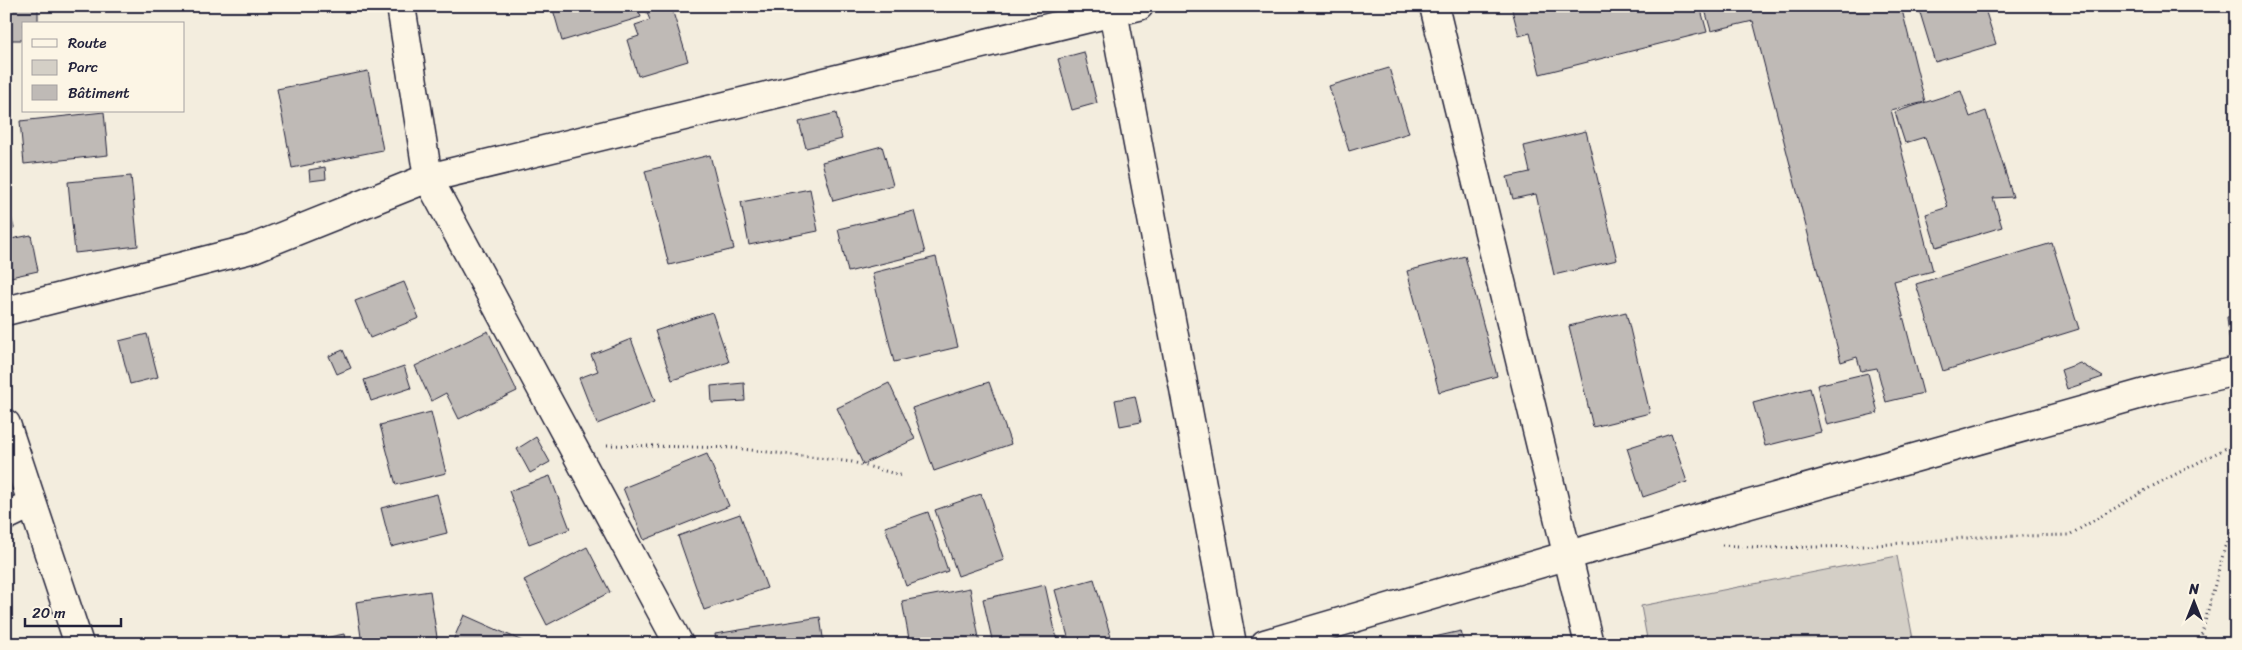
<svg xmlns="http://www.w3.org/2000/svg" width="2242" height="650" font-family="Sriracha,sans-serif">
<style>
.green{fill:#d4cfc6;stroke:#7b7880}
.building{fill:#bfbab6;stroke:#22223b}
.lines{fill:none;stroke-linecap:round;stroke-linejoin:round}
.minor-casing{stroke:#22223b;stroke-width:31}
.tertiary-casing{stroke:#22223b;stroke-width:31}
.path{stroke:#22223b;stroke-width:3;stroke-dasharray:1 4;stroke-linecap:butt}
.minor{stroke:#fcf5e5;stroke-width:28}
.tertiary{stroke:#fcf5e5;stroke-width:28}
</style>
<rect width="100%" height="100%" fill="#f3edde"/>
<filter id="ink" filterUnits="userSpaceOnUse"><feTurbulence type="fractalNoise" baseFrequency=".02" numOctaves="2"/><feDisplacementMap in="SourceGraphic" scale="10" xChannelSelector="R" yChannelSelector="G"/><feConvolveMatrix kernelMatrix="1 2 1 2 8 2 1 2 1" color-interpolation-filters="sRGB"/></filter>
<g filter="url(#ink)">
<!-- green -->
<polygon class="green" points="1897,556 1914,644 1648,644 1641,606"/>
<!-- building -->
<g class="building">
<polygon points="6,6 38,6 38,24 24,24 24,40 6,40"/>
<polygon points="552,6 637,6 641,17 562,41"/>
<polygon points="671,6 688,61 638,76 627,40 639,36 635,25 650,20 647,13"/>
<polygon points="1511,6 1700,6 1707,32 1540,74 1530,33 1519,36"/>
<polygon points="1704,6 1901,6 1925,102 1891,110 1933,271 1894,281 1923,393 1886,402 1877,368 1861,371 1857,357 1841,362 1753,21 1711,31"/>
<polygon points="1918,6 1984,6 1996,44 1935,62"/>
<polygon points="1084,52 1097,103 1072,110 1058,59"/>
<polygon points="1389,68 1409,133 1349,151 1329,86"/>
<polygon points="368,71 383,150 292,168 277,89"/>
<polygon points="1961,91 1970,117 1986,111 2013,197 1993,198 2002,227 1936,247 1926,214 1948,207 1925,137 1905,143 1895,112"/>
<polygon points="104,112 108,155 24,164 20,121"/>
<polygon points="836,113 842,139 806,148 799,122"/>
<polygon points="1586,131 1617,260 1554,275 1536,194 1513,199 1507,177 1530,172 1524,146"/>
<polygon points="882,146 893,185 833,201 822,162"/>
<polygon points="710,155 734,249 669,265 645,171"/>
<polygon points="325,167 326,179 310,181 309,170"/>
<polygon points="131,176 138,246 75,253 68,182"/>
<polygon points="810,189 818,231 749,245 741,202"/>
<polygon points="6,196 14,228 6,230"/>
<polygon points="914,211 925,253 848,272 838,229"/>
<polygon points="31,235 38,271 6,278 6,240"/>
<polygon points="2052,243 2079,329 1943,371 1916,284"/>
<polygon points="1465,256 1497,376 1439,392 1407,271"/>
<polygon points="936,257 958,347 894,362 872,273"/>
<polygon points="404,282 419,318 370,338 355,301"/>
<polygon points="712,312 729,362 672,380 655,331"/>
<polygon points="1626,312 1650,413 1593,427 1569,326"/>
<polygon points="2236,316 2236,354 2231,354 2227,317"/>
<polygon points="488,331 517,391 459,419 446,393 431,401 415,366"/>
<polygon points="147,334 158,377 130,384 119,341"/>
<polygon points="631,339 655,401 597,424 579,378 598,371 591,355"/>
<polygon points="343,350 351,368 337,374 329,356"/>
<polygon points="2080,363 2103,377 2067,389 2061,370"/>
<polygon points="404,366 411,388 371,401 364,380"/>
<polygon points="1868,373 1878,413 1827,425 1817,385"/>
<polygon points="989,382 1011,444 934,471 912,408"/>
<polygon points="744,383 745,401 712,403 711,386"/>
<polygon points="889,383 915,439 863,464 837,408"/>
<polygon points="1810,388 1821,432 1765,446 1753,403"/>
<polygon points="1135,396 1141,422 1120,426 1115,400"/>
<polygon points="431,412 446,473 396,485 380,425"/>
<polygon points="1671,434 1687,482 1643,497 1627,448"/>
<polygon points="536,437 550,462 530,473 517,449"/>
<polygon points="707,454 729,506 644,540 623,488"/>
<polygon points="550,476 570,529 529,544 509,491"/>
<polygon points="437,494 447,533 391,547 381,508"/>
<polygon points="981,494 1004,560 958,576 935,510"/>
<polygon points="928,512 948,571 906,586 885,527"/>
<polygon points="740,514 767,588 704,610 678,536"/>
<polygon points="587,547 610,592 547,625 524,580"/>
<polygon points="1094,579 1113,644 1070,644 1055,590"/>
<polygon points="1045,585 1058,644 993,644 983,599"/>
<polygon points="970,588 980,644 910,644 902,601"/>
<polygon points="430,591 438,644 362,644 356,602"/>
<polygon points="464,615 529,644 454,644 452,643"/>
<polygon points="820,617 824,644 716,644 715,634"/>
<polygon points="1461,631 1464,644 1403,644"/>
<polygon points="344,634 346,644 295,644"/>
</g>
<g class="lines">
<!-- minor casing -->
<g class="minor-casing">
<g id="minor">
<polyline points="401,6 428,178 679,644"/>
<polyline points="1112,6 1232,644"/>
<polyline points="1434,6 1589,644"/>
<polyline points="6,311 251,249 428,178 1139,6"/>
<polyline points="6,424 79,644"/>
<polyline points="6,516 31,504"/>
</g>
</g>
<!-- tertiary casing -->
<g class="tertiary-casing">
<polyline id="tertiary" points="1265,644 1569,555 2163,388 2236,371"/>
</g>
<!-- path -->
<g class="path">
<polyline points="607,445 734,448 852,462 903,476"/>
<polyline points="1722,545 1766,548 1864,546 1979,537 2069,535 2151,487 2236,443"/>
<polyline points="2194,644 2199,637"/>
<polyline points="2199,644 2225,547 2236,523"/>
</g>
<!-- minor -->
<use href="#minor" class="minor"/>
<!-- tertiary -->
<use href="#tertiary" class="tertiary"/>
</g>
</g>
<!-- margin -->
<rect width="2242" height="650" fill="none" stroke="#fcf5e5" stroke-width="25"/>
<rect x="12" y="12" width="2217" height="625" fill="none" stroke="#22223b" stroke-width="2" filter="url(#ink)"/>
<!-- legend -->
<rect x="22" y="22" width="162" height="90" fill="#fcf5e5" stroke="#a5a1a1"/>
<rect x="32" y="39" width="25" height="8" fill="#fcf5e5" stroke="#a5a1a1"/>
<text x="68" y="48" font-size="15" fill="#22223b">Route</text>
<rect x="32" y="60" width="25" height="15" fill="#d4cfc6" stroke="#a5a1a1"/>
<text x="68" y="72" font-size="15" fill="#22223b">Parc</text>
<rect x="32" y="85" width="25" height="15" fill="#bfbab6" stroke="#a5a1a1"/>
<text x="68" y="98" font-size="15" fill="#22223b">Bâtiment</text>
<!-- north arrow -->
<g transform="translate(2194 602)" stroke="#fcf5e5" stroke-width="4" paint-order="stroke">
<path d="M0-4L9 19L0 12L-9 19Z" fill="#22223b"/>
<text y="-8" font-size="14" font-weight="bold" text-anchor="middle" fill="#22223b">N</text>
</g>
<!-- scale -->
<path d="M25 618v8h96v-8" fill="none" stroke="#22223b" stroke-width="2.5"/>
<text x="32" y="618" font-size="15" fill="#22223b" stroke="#fcf5e5" stroke-width="4" paint-order="stroke">20 m</text>
</svg>
